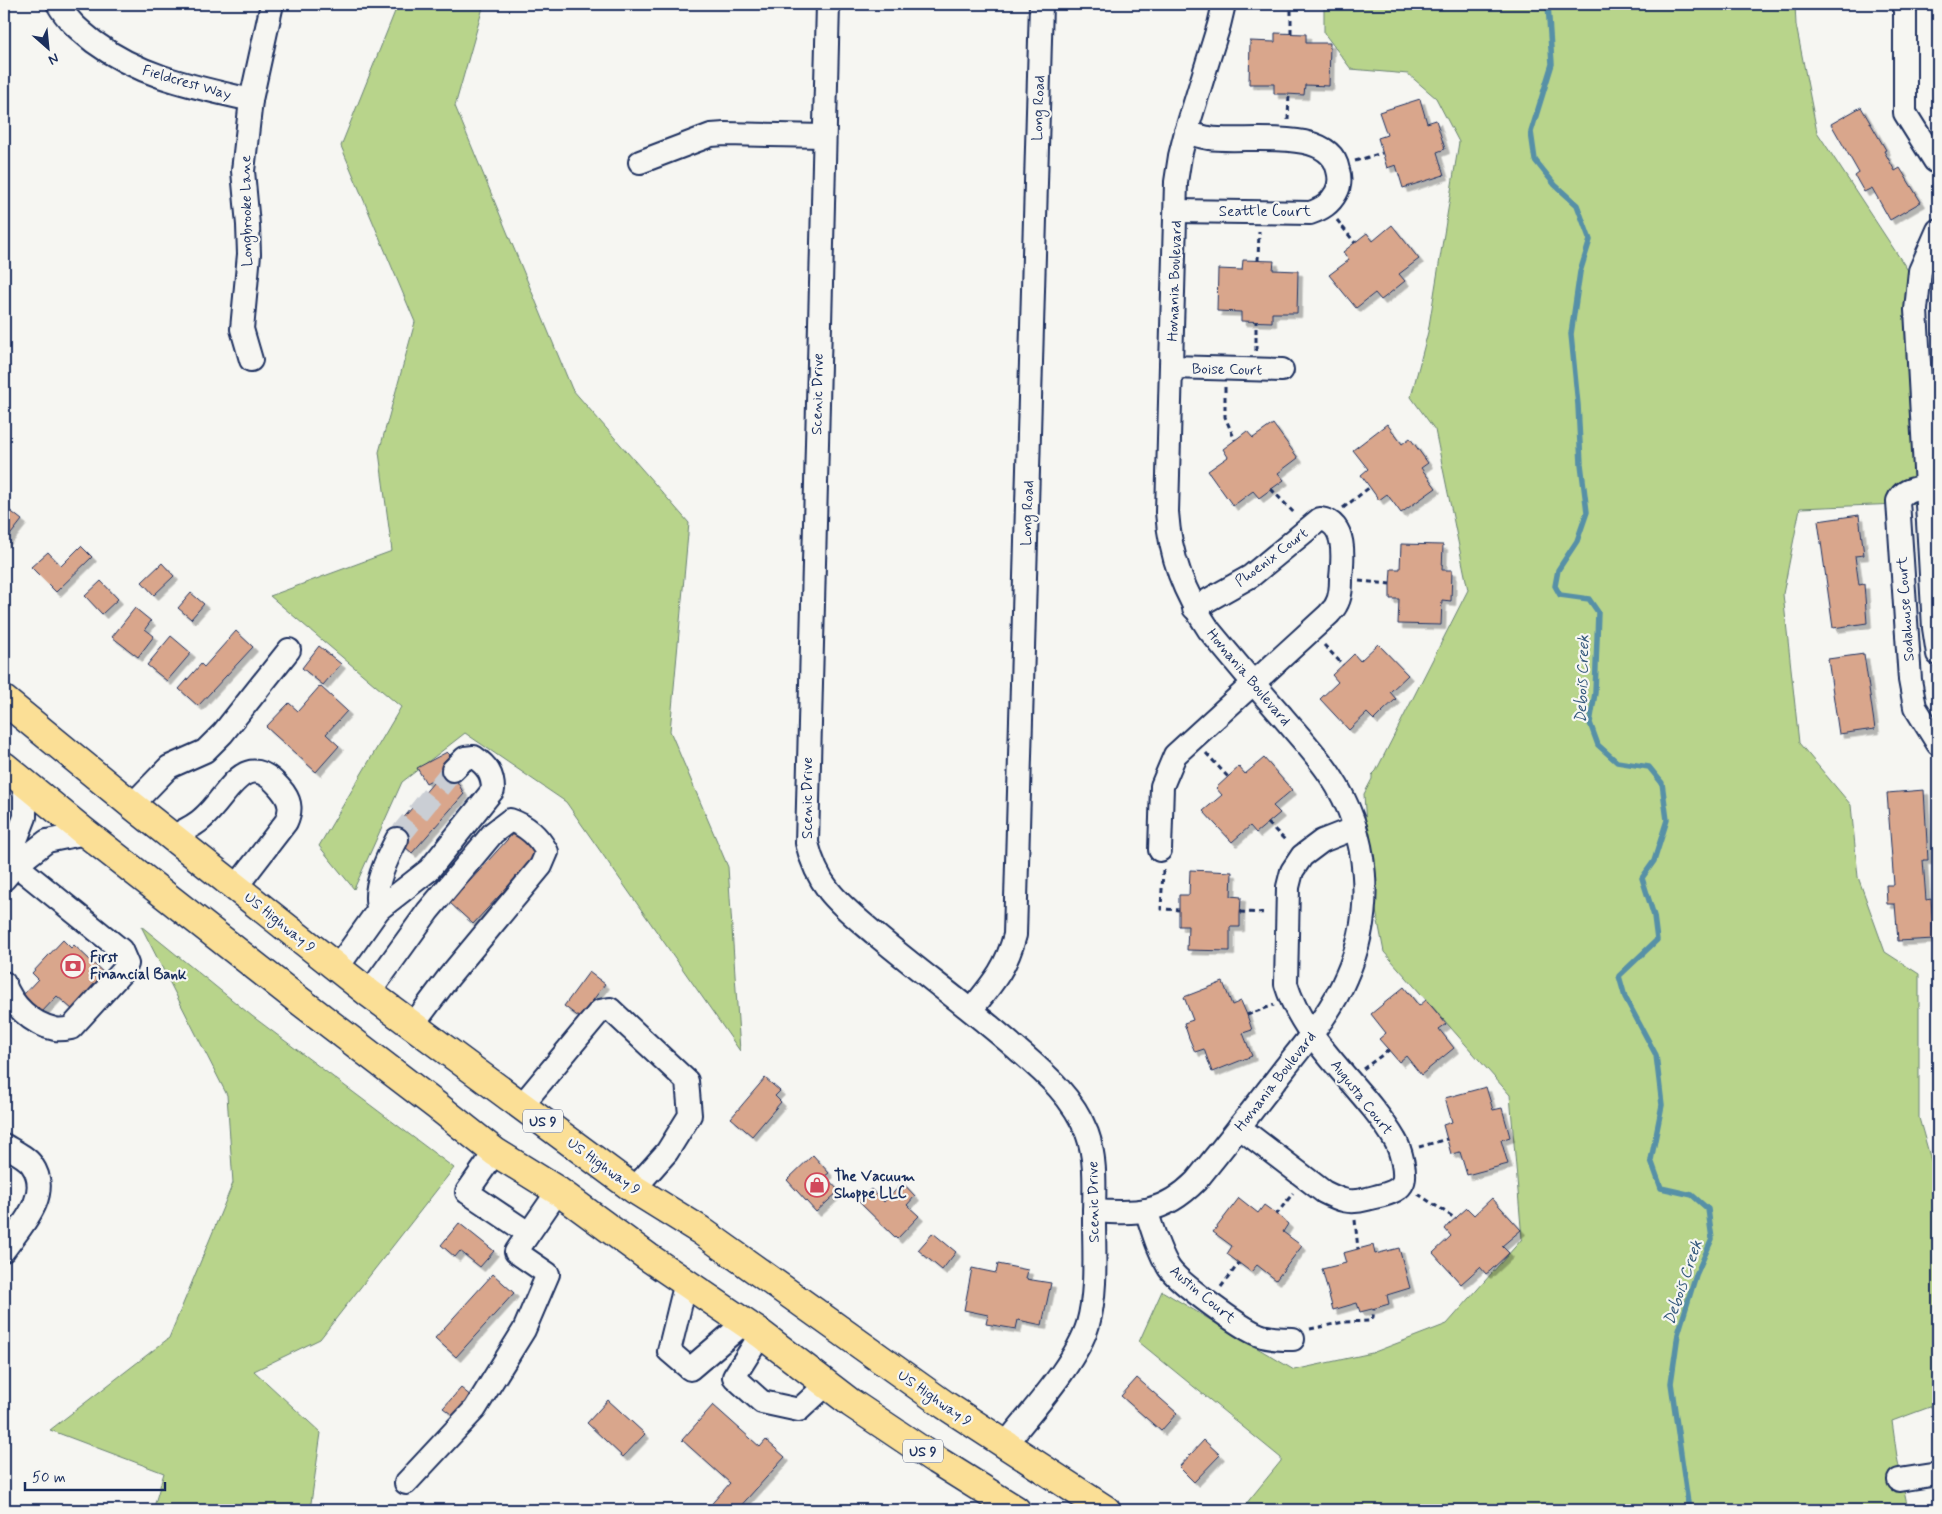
<svg xmlns="http://www.w3.org/2000/svg" width="1942" height="1514" font-family="Mynerve,sans-serif">
<style>
.green{fill:#b8d48b;stroke:#6a8274}
.lines{fill:none;stroke-linecap:round;stroke-linejoin:round}
.stream{stroke:#5790a7;stroke-width:5.5}
.building{fill:#d9a68c;stroke:#1b2f5e;filter:url(#shadow)}
.minor-tunnel{stroke:#caced4;stroke-width:22;stroke-dasharray:22 11;stroke-linecap:butt}
.minor-casing{stroke:#1b2f5e;stroke-width:26}
.highway-casing{stroke:#1b2f5e;stroke-width:31}
.path{stroke:#1b2f5e;stroke-width:3;stroke-dasharray:5 4;stroke-linecap:butt}
.minor{stroke:#f6f6f2;stroke-width:22}
.highway{stroke:#fbdf96;stroke-width:28}
.labels{text-anchor:middle;stroke-width:4.5;stroke-linejoin:round;paint-order:stroke}
.shield{fill:#f6f6f2;stroke:#5d6b8a;stroke-width:1}
.shield-label{font-size:14px;font-weight:bold;fill:#1b2f5e}
.street-label{font-size:15px;fill:#1b2f5e;stroke:#f6f6f2}
.poi-label{font-size:15px;font-weight:bold;fill:#1b2f5e;stroke:#f6f6f2;text-anchor:start}
.water-label{font-size:16px;font-style:italic;fill:#34587c;stroke:#f6f6f2}
</style>
<defs>
<filter id="shadow"><feDropShadow dx="4.5" dy="4.5" stdDeviation="0" flood-color="#0004"/></filter>
</defs>
<rect width="100%" height="100%" fill="#f6f6f2"/>
<filter id="ink" filterUnits="userSpaceOnUse"><feTurbulence type="fractalNoise" baseFrequency=".02" numOctaves="2"/><feDisplacementMap in="SourceGraphic" scale="10" xChannelSelector="R" yChannelSelector="G"/><feConvolveMatrix kernelMatrix="1 2 1 2 8 2 1 2 1" color-interpolation-filters="sRGB"/></filter>
<g filter="url(#ink)">
<!-- green -->
<g class="green">
<polygon points="398,4 484,4 455,106 572,389 689,523 670,731 728,867 740,1051 566,802 465,733 402,782 354,889 319,846 401,707 270,596 392,551 379,452 415,322 341,146"/>
<polygon points="1324,4 1795,4 1796,25 1817,132 1909,272 1923,503 1800,508 1783,594 1799,743 1851,805 1858,877 1885,952 1919,974 1919,1118 1934,1171 1938,1253 1938,1404 1892,1421 1897,1457 1908,1510 1241,1510 1281,1461 1281,1458 1139,1342 1162,1291 1294,1370 1372,1353 1447,1324 1522,1239 1510,1095 1384,952 1369,875 1364,794 1372,779 1372,775 1376,771 1468,590 1435,430 1411,397 1428,332 1459,142 1436,98 1408,74 1351,69 1324,33"/>
<polygon points="141,926 252,1016 454,1168 320,1339 254,1371 321,1433 310,1510 153,1510 164,1473 50,1430 169,1338 233,1183 227,1095"/>
</g>
<g class="lines">
<!-- stream -->
<polyline class="stream" points="1548,4 1552,64 1531,132 1535,160 1555,185 1577,205 1590,240 1580,272 1571,334 1578,405 1581,464 1587,512 1577,541 1558,570 1555,586 1560,595 1589,599 1598,612 1595,693 1590,723 1598,745 1617,762 1649,767 1662,783 1667,820 1654,861 1642,878 1654,916 1657,940 1619,976 1625,997 1656,1055 1662,1105 1651,1160 1661,1188 1692,1195 1708,1209 1712,1239 1696,1275 1678,1334 1671,1383 1689,1510"/>
</g>
<!-- building -->
<g class="building">
<polygon points="1275,33 1306,34 1306,43 1330,43 1329,86 1305,85 1304,95 1286,94 1274,94 1274,84 1249,84 1250,41 1275,42"/>
<polygon points="1420,99 1427,123 1436,120 1445,149 1437,152 1444,175 1403,188 1396,165 1387,168 1378,138 1387,135 1379,112"/>
<polygon points="1861,107 1886,150 1884,151 1895,171 1900,168 1921,202 1890,220 1872,188 1864,192 1855,176 1859,173 1831,124"/>
<polygon points="1392,225 1419,259 1399,274 1405,281 1385,297 1381,300 1375,293 1356,308 1329,275 1349,260 1343,252 1363,236 1367,233 1373,241"/>
<polygon points="1243,260 1274,261 1273,270 1298,271 1297,313 1272,313 1272,322 1241,321 1241,312 1217,311 1218,269 1242,270"/>
<polygon points="1273,424 1298,458 1278,473 1284,480 1263,495 1259,498 1253,491 1233,506 1208,471 1228,457 1223,449 1247,431 1253,438"/>
<polygon points="1387,424 1402,444 1410,438 1428,463 1421,468 1436,488 1401,513 1387,494 1379,500 1361,475 1368,469 1353,450"/>
<polygon points="4,506 22,520 4,543"/>
<polygon points="1859,515 1864,555 1855,556 1859,585 1864,584 1867,623 1833,628 1818,521"/>
<polygon points="1401,544 1443,545 1442,570 1452,570 1451,601 1442,600 1441,625 1398,624 1399,599 1390,599 1390,584 1391,569 1400,569"/>
<polygon points="81,546 92,557 56,592 31,567 48,552 61,566"/>
<polygon points="162,563 174,576 154,595 142,582"/>
<polygon points="101,581 118,599 102,614 85,596"/>
<polygon points="191,593 204,604 191,619 178,608"/>
<polygon points="135,608 151,621 145,629 154,636 138,657 112,637"/>
<polygon points="236,631 253,647 198,706 179,689 201,664 204,667"/>
<polygon points="171,636 191,653 167,681 147,665"/>
<polygon points="1378,644 1408,675 1390,692 1396,699 1383,711 1374,720 1367,713 1349,730 1320,699 1338,682 1332,675 1350,658 1354,654 1360,661"/>
<polygon points="319,646 341,664 323,685 302,668"/>
<polygon points="1864,654 1875,729 1839,734 1828,659"/>
<polygon points="320,686 347,711 326,734 339,746 316,772 266,727 289,703 298,711"/>
<polygon points="447,752 453,758 453,774 464,794 412,853 390,834 439,776 426,783 417,768"/>
<polygon points="1264,758 1292,790 1273,806 1280,813 1256,833 1250,826 1232,842 1203,811 1222,795 1216,788 1230,775 1239,767 1245,774"/>
<polygon points="1924,790 1928,860 1923,860 1926,900 1931,899 1934,939 1898,941 1895,904 1887,904 1886,885 1894,885 1887,793"/>
<polygon points="516,830 540,852 473,924 450,903"/>
<polygon points="1190,870 1232,872 1231,896 1241,897 1240,915 1240,927 1230,927 1230,951 1187,950 1188,926 1179,926 1179,895 1189,895"/>
<polygon points="63,940 71,948 74,945 106,975 73,1010 57,996 40,1014 21,997 38,979 32,973"/>
<polygon points="589,972 605,984 580,1018 564,1006"/>
<polygon points="1223,982 1232,1005 1241,1001 1247,1015 1252,1030 1243,1033 1252,1056 1212,1072 1204,1049 1195,1052 1189,1038 1184,1023 1193,1020 1184,997"/>
<polygon points="1404,987 1419,1006 1426,1000 1438,1014 1446,1024 1439,1029 1454,1048 1421,1075 1406,1056 1399,1062 1387,1048 1379,1039 1386,1033 1371,1014"/>
<polygon points="765,1078 780,1091 775,1096 781,1102 752,1136 731,1118"/>
<polygon points="1486,1087 1493,1110 1502,1108 1507,1126 1510,1137 1501,1140 1508,1164 1467,1175 1460,1152 1451,1154 1446,1136 1443,1125 1452,1122 1445,1098"/>
<polygon points="813,1155 829,1173 825,1176 839,1191 816,1212 787,1180"/>
<polygon points="903,1183 915,1196 907,1205 919,1216 897,1239 858,1201 871,1189 884,1202"/>
<polygon points="1239,1198 1258,1213 1264,1205 1279,1216 1288,1224 1283,1232 1302,1246 1276,1280 1257,1265 1251,1272 1227,1254 1232,1246 1213,1232"/>
<polygon points="1492,1198 1521,1230 1502,1246 1509,1253 1490,1271 1486,1274 1480,1267 1461,1284 1433,1253 1451,1236 1445,1229 1448,1225 1467,1208 1474,1215"/>
<polygon points="459,1223 494,1251 480,1267 460,1251 455,1257 441,1245"/>
<polygon points="933,1233 956,1252 942,1270 918,1250"/>
<polygon points="1373,1245 1375,1254 1399,1248 1410,1288 1387,1295 1389,1304 1372,1309 1360,1312 1357,1303 1333,1310 1322,1269 1346,1263 1343,1253"/>
<polygon points="998,1264 1028,1270 1026,1279 1051,1283 1042,1325 1018,1320 1016,1329 986,1324 988,1315 964,1310 972,1268 996,1273"/>
<polygon points="493,1274 514,1293 456,1357 435,1338"/>
<polygon points="1137,1378 1177,1413 1161,1431 1121,1396"/>
<polygon points="461,1388 472,1397 455,1417 443,1408"/>
<polygon points="608,1400 645,1434 623,1457 587,1423"/>
<polygon points="713,1405 760,1447 766,1440 785,1457 737,1510 706,1510 730,1483 682,1440"/>
<polygon points="1204,1440 1220,1455 1194,1482 1179,1467"/>
</g>
<g class="lines">
<!-- minor-tunnel -->
<polyline class="minor-tunnel" points="397,839 453,770"/>
<!-- minor casing -->
<g class="minor-casing">
<g id="minor">
<path d="M58 4C67 20 79 30 94 42 141 77 195 87 251 100"/>
<path d="M828 4 807 843C818 889 840 904 875 934 919 971 966 1005 1010 1043 1041 1070 1072 1094 1087 1133 1097 1160 1094 1191 1094 1219 1094 1254 1097 1291 1088 1324 1077 1362 1030 1413 1005 1445"/>
<polyline points="1905,4 1905,113 1935,161 1938,163"/>
<polyline points="640,162 711,135 725,134 824,136"/>
<path d="M1176 211 1310 213C1322 209 1330 204 1336 193 1340 186 1340 177 1338 170 1330 125 1241 144 1209 138 1201 137 1194 134 1186 132"/>
<polyline points="1938,230 1920,271 1916,310 1934,628 1938,654"/>
<polyline points="251,360 242,329 249,254 248,225 243,171 251,100 272,4"/>
<polyline points="1171,367 1282,370"/>
<path d="M1927 486C1915 489 1903 489 1898 501L1910 680 1915 707 1938 744"/>
<polyline points="132,805 169,767 205,751 223,733 289,650"/>
<path d="M173 836C183 831 195 826 203 818 230 795 245 742 284 793 291 803 291 811 286 822L236 887"/>
<path d="M397 839C388 856 371 890 379 909L429 870 493 790C493 774 487 766 474 757L465 758 453 770"/>
<path d="M1160 850 1162 786 1175 755 1329 614C1331 611 1335 608 1336 605 1341 597 1341 587 1341 578 1343 559 1347 522 1320 519L1251 576 1194 608"/>
<polyline points="16,865 16,840 25,817 25,797 23,781"/>
<polyline points="4,879 16,865 47,841 86,833"/>
<polyline points="337,968 379,909"/>
<path d="M4 983C12 1005 31 1024 55 1029 60 1030 66 1029 71 1028L122 972 127 964 121 950 16 865"/>
<path d="M369 993 428 911 493 833 510 820C528 826 539 837 547 852L541 866 448 978 413 1025"/>
<path d="M971 1010C992 984 1006 969 1015 935L1041 4"/>
<polyline points="522,1105 600,1011 610,1009 687,1081 690,1115 667,1152 634,1189"/>
<path d="M1239 1127 1324 1192C1340 1200 1349 1204 1367 1199 1377 1196 1396 1194 1402 1184 1408 1176 1400 1148 1395 1140 1364 1087 1304 1044 1286 984L1288 887 1292 871 1302 856 1322 841 1355 828"/>
<path d="M4 1145C12 1150 27 1157 32 1165 53 1195 20 1227 4 1250"/>
<polyline points="495,1152 467,1192 528,1233"/>
<path d="M1146 1210C1153 1231 1158 1250 1169 1268 1179 1283 1241 1328 1259 1335 1270 1339 1282 1339 1293 1339"/>
<path d="M1094 1211C1137 1214 1163 1214 1196 1181 1226 1144 1256 1106 1285 1068 1307 1040 1332 1011 1346 977 1375 913 1370 834 1330 775 1316 754 1298 735 1282 716 1257 688 1233 659 1209 630 1184 593 1170 557 1167 512L1176 182 1180 156 1186 132 1219 25 1224 4"/>
<polyline points="686,1282 669,1351 690,1369 744,1323"/>
<polyline points="761,1334 734,1377 762,1402 799,1410 827,1384"/>
<polyline points="1899,1480 1938,1474"/>
<polyline points="406,1483 475,1409 524,1330 548,1274 516,1252 558,1191"/>
</g>
</g>
<!-- highway casing -->
<g class="highway-casing">
<g id="highway">
<polyline points="4,700 132,805 369,993 634,1189 700,1230 945,1405 1106,1510"/>
<polyline points="4,766 82,830 296,998 437,1106 495,1152 558,1191 648,1257 761,1334 851,1403 936,1460 1016,1510"/>
</g>
</g>
<!-- path -->
<g class="path">
<polyline points="1291,33 1291,4"/>
<polyline points="1288,120 1289,94"/>
<polyline points="1355,161 1382,153"/>
<polyline points="1337,220 1355,243"/>
<polyline points="1258,261 1259,231"/>
<polyline points="1256,351 1256,322"/>
<polyline points="1225,387 1225,417 1235,440"/>
<polyline points="1271,489 1295,514"/>
<polyline points="1343,508 1370,487"/>
<polyline points="1359,581 1390,584"/>
<polyline points="1324,645 1343,665"/>
<polyline points="1206,753 1228,777"/>
<polyline points="1268,823 1287,842"/>
<polyline points="1163,870 1161,909 1179,910"/>
<polyline points="1240,912 1267,913"/>
<polyline points="1247,1015 1274,1005"/>
<polyline points="1363,1069 1389,1050"/>
<polyline points="1419,1147 1447,1139"/>
<polyline points="1418,1194 1456,1219"/>
<polyline points="1276,1215 1293,1193"/>
<polyline points="1355,1220 1358,1249"/>
<polyline points="1221,1287 1239,1263"/>
<polyline points="1310,1329 1344,1322 1369,1321 1373,1317 1374,1308"/>
</g>
<!-- minor -->
<use href="#minor" class="minor"/>
<!-- highway -->
<use href="#highway" class="highway"/>
</g>
</g>
<!-- icons -->
<defs>
<g id="bank-ring" transform="scale(1.25)"><circle r="9.5" fill="#f6f6f2" stroke="#d1495b" stroke-width="1.5"/><path d="M-6-4H6V4H-6ZM0-2.3a2.3 2.3 0 1 0 0 4.6a2.3 2.3 0 1 0 0-4.6Z" fill="#d1495b"/></g>
<g id="shop-ring" transform="scale(1.25)"><circle r="9.5" fill="#f6f6f2" stroke="#d1495b" stroke-width="1.5"/><path d="M-5-2.5h2.3a2.7 3.5 0 0 1 5.4 0H5L5.5 6h-11ZM-1.5-2.5h3a1.5 2.3 0 0 0-3 0Z" fill="#d1495b"/></g>
</defs>
<g fill-rule="evenodd">
<use href="#bank-ring" x="73" y="966"/>
<use href="#shop-ring" x="817" y="1185"/>
</g>
<g class="labels">
<!-- shield labels -->
<g class="shield">
<rect x="523" y="1109.5" width="40" height="23" rx="4"/>
<rect x="903" y="1439.5" width="40" height="23" rx="4"/>
</g>
<g class="shield-label">
<text x="543" y="1126">US 9</text>
<text x="923" y="1456">US 9</text>
</g>
<!-- street labels -->
<g class="street-label">
<text transform="translate(187 82) rotate(16)" y="5">Fieldcrest Way</text>
<text transform="translate(1038 108) rotate(-88)" y="5">Long Road</text>
<text transform="translate(246 211) rotate(-91)" y="5">Longbrooke Lane</text>
<text x="1265" y="216">Seattle Court</text>
<text transform="translate(1174 281) rotate(-88)" y="5">Hovnania Boulevard</text>
<text transform="translate(1227 369) rotate(1)" y="5">Boise Court</text>
<text transform="translate(817 394) rotate(-89)" y="5">Scenic Drive</text>
<text transform="translate(1027 513) rotate(-88)" y="5">Long Road</text>
<text transform="translate(1271 557) rotate(-37)" y="5">Phoenix Court</text>
<text transform="translate(1905 609) rotate(-94)" y="5">Sodahouse Court</text>
<text transform="translate(1249 677) rotate(50)" y="5">Hovnania Boulevard</text>
<text transform="translate(807 798) rotate(-90)" y="5">Scenic Drive</text>
<text transform="translate(280 922) rotate(39)" y="5">US Highway 9</text>
<text transform="translate(1275 1081) rotate(-52)" y="5">Hovnania Boulevard</text>
<text transform="translate(1362 1097) rotate(52)" y="5">Augusta Court</text>
<text transform="translate(604 1166) rotate(36)" y="5">US Highway 9</text>
<text transform="translate(1093 1202) rotate(-91)" y="5">Scenic Drive</text>
<text transform="translate(1203 1294) rotate(40)" y="5">Austin Court</text>
<text transform="translate(935 1398) rotate(35)" y="5">US Highway 9</text>
</g>
<!-- poi labels -->
<g class="poi-label">
<text x="90" y="962">First<tspan x="90" dy="17">Financial Bank</tspan></text>
<text x="834" y="1181">The Vacuum<tspan x="834" dy="17">Shoppe LLC</tspan></text>
</g>
<!-- water labels -->
<g class="water-label">
<text transform="translate(1581 679) rotate(-88)" y="6">Debois Creek</text>
<text transform="translate(1682 1282) rotate(-71)" y="6">Debois Creek</text>
</g>
</g>
<!-- margin -->
<rect width="1942" height="1514" fill="none" stroke="#f6f6f2" stroke-width="20"/>
<rect x="10" y="10" width="1922" height="1494" fill="none" stroke="#1b2f5e" stroke-width="2" filter="url(#ink)"/>
<!-- north arrow -->
<g transform="translate(48 48) rotate(153)" stroke="#f6f6f2" stroke-width="4" paint-order="stroke">
<path d="M0-4L9 19L0 12L-9 19Z" fill="#1b2f5e"/>
<text y="-8" font-size="14" font-weight="bold" text-anchor="middle" fill="#1b2f5e">N</text>
</g>
<!-- scale -->
<path d="M25 1482v8h140v-8" fill="none" stroke="#1b2f5e" stroke-width="2.5"/>
<text x="32" y="1482" font-size="15" fill="#1b2f5e" stroke="#f6f6f2" stroke-width="4" paint-order="stroke">50 m</text>
</svg>
